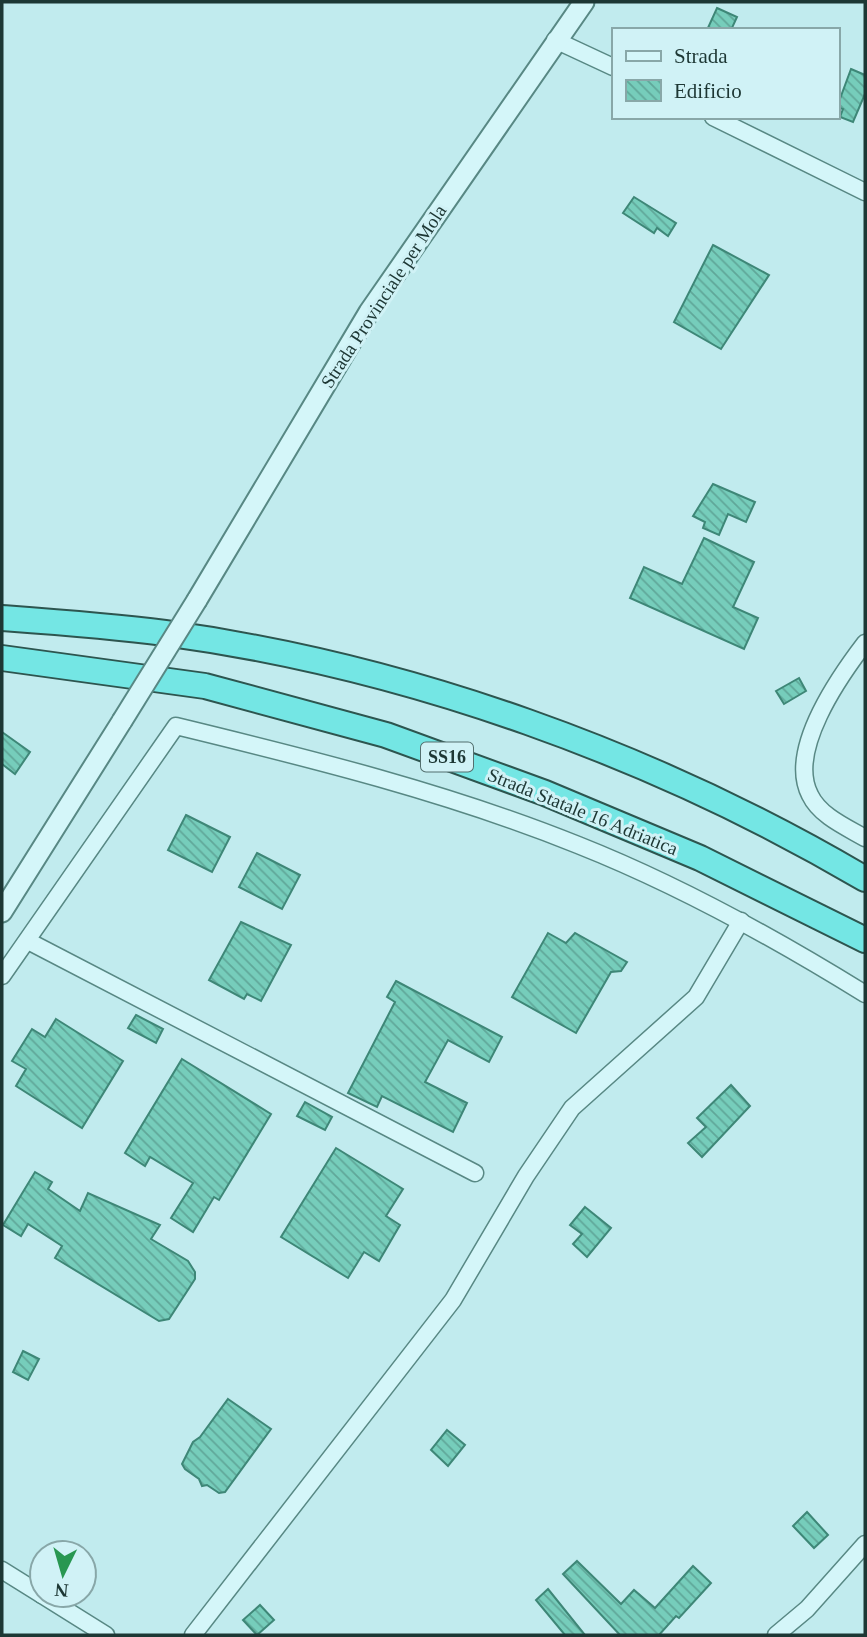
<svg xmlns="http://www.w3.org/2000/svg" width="867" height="1637" font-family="Georgia,serif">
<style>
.building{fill:url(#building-back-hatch);stroke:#3e8777;stroke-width:2}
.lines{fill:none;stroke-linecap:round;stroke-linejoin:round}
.minor-casing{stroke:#588884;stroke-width:19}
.tertiary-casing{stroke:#588884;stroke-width:23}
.trunk-casing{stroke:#2d554f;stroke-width:28}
.minor{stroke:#d4f6f9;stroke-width:16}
.tertiary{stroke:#d4f6f9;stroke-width:19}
.trunk{stroke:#74e6e4;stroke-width:24}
.tertiary-bridge-casing{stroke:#588884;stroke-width:23;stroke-linecap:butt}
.tertiary-bridge{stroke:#d4f6f9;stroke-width:19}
.labels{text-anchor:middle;stroke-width:6;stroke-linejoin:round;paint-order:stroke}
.shield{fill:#d0f2f6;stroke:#536f6e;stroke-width:2}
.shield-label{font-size:18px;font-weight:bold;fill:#1d3734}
.street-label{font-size:19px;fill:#1d3734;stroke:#d0f2f6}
</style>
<defs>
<pattern id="building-back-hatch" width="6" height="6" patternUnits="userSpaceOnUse" patternTransform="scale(1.75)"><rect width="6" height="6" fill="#76cdbb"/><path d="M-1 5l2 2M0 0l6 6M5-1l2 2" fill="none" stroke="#60a799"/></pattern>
</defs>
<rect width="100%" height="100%" fill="#c1ebee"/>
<!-- building -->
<g class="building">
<polygon points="717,8 737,17 731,30 707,30"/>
<polygon points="851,69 865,75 865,94 853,122 840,117 843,109 837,107"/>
<polygon points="634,197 676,223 668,236 657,228 654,233 623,213"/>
<polygon points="713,245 769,275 721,349 674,322"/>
<polygon points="713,484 755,502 746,522 728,514 719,535 703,528 705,522 693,516"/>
<polygon points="704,538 754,562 733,607 758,618 744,649 630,598 644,567 682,584"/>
<polygon points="799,678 806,691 784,704 776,691"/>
<polygon points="2,732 30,752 15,774 2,764"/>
<polygon points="186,815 230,837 212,872 168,850"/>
<polygon points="257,853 300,875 282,909 239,887"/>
<polygon points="241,922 291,945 261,1001 247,994 244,999 209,980"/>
<polygon points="548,933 566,943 575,933 627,962 621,971 611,972 576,1033 512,997"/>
<polygon points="396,981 502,1037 489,1062 448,1040 425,1082 467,1103 453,1132 382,1096 377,1107 348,1093 395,1002 387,997"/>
<polygon points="136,1015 163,1029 156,1043 128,1028"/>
<polygon points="56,1019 123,1061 82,1128 16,1086 26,1069 12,1061 32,1029 45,1037"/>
<polygon points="182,1059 271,1114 219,1200 214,1197 193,1232 171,1218 193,1183 150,1157 145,1166 125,1153"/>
<polygon points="731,1085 750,1106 702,1157 688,1143 706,1127 697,1118"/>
<polygon points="305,1102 332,1117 325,1130 297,1116"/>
<polygon points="336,1148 403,1189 386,1216 400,1225 379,1261 364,1252 348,1278 281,1237"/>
<polygon points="35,1172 52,1182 48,1189 80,1211 88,1193 160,1225 151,1239 188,1261 195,1272 195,1279 169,1319 159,1321 55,1258 62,1246 28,1224 21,1236 3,1225"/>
<polygon points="585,1207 611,1228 587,1257 573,1244 582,1234 570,1225"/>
<polygon points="23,1351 39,1359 28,1380 13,1372"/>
<polygon points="228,1399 271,1429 225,1492 219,1493 207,1485 202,1486 199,1479 185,1469 182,1464 193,1442 200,1437"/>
<polygon points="447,1430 465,1445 448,1466 431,1450"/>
<polygon points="807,1512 828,1535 814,1548 793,1526"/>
<polygon points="577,1561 621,1604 634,1590 655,1608 693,1566 711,1583 679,1618 676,1616 659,1635 620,1635 563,1574"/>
<polygon points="548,1589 585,1635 565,1635 536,1600"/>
<polygon points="260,1605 274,1620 257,1635 243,1620"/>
</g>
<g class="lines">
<!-- minor casing -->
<g class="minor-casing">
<g id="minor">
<polyline points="555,40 613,67"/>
<polyline points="713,117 865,192"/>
<path d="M865 643C839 677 787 751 810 795 820 816 846 827 865 838"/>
<polyline points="28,941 475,1173"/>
<path d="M2 976 176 726C312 759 449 793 578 845 679 885 773 937 865 994"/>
<polyline points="2,1570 42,1595"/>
<polyline points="42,1595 106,1635"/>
<polyline points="193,1635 453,1300 526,1176 572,1108 696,997 741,921"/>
<polyline points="776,1635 807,1609 865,1544"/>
</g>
</g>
<!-- tertiary casing -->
<g class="tertiary-casing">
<g id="tertiary">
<polyline points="197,600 369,312 584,2"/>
<polyline points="2,912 122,721"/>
</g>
</g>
<!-- trunk casing -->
<g class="trunk-casing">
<g id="trunk">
<path d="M2 618C56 622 111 626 165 633 408 666 655 755 865 879"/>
<polyline points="2,658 205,686 386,735 545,793 700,858 865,940"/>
</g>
</g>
<!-- minor -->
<use href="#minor" class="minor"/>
<!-- tertiary -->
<use href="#tertiary" class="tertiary"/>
<!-- trunk -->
<use href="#trunk" class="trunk"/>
<!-- tertiary-bridge casing -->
<g class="tertiary-bridge-casing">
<polyline id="tertiary-bridge" points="122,721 197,600"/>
</g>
<!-- tertiary-bridge -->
<use href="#tertiary-bridge" class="tertiary-bridge"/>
</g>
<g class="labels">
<!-- shield labels -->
<rect class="shield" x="421" y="742.5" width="52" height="29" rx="5"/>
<g class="shield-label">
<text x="447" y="763">SS16</text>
</g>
<!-- street labels -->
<g class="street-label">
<text transform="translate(383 296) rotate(-57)" y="7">Strada Provinciale per Mola</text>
<text transform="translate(583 811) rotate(22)" y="7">Strada Statale 16 Adriatica</text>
</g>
</g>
<!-- border -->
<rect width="867" height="1637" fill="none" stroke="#1d3734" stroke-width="7"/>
<!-- legend -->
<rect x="612" y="28" width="228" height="91" fill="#d0f2f6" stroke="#88a7a8" stroke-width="2"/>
<rect x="626" y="51" width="35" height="10" fill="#d4f6f9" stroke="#88a7a8" stroke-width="2"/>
<text x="674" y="63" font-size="21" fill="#1d3734">Strada</text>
<rect x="626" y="80" width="35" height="21" fill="url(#building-back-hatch)" stroke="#88a7a8" stroke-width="2"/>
<text x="674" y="98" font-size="21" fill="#1d3734">Edificio</text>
<!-- north arrow -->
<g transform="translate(63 1574) rotate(185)"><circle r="33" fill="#d0f2f6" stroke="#88a7a8" stroke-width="2"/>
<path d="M0-5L12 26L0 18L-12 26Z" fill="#289751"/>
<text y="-10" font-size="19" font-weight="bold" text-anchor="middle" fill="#1d3734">N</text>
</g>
</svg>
